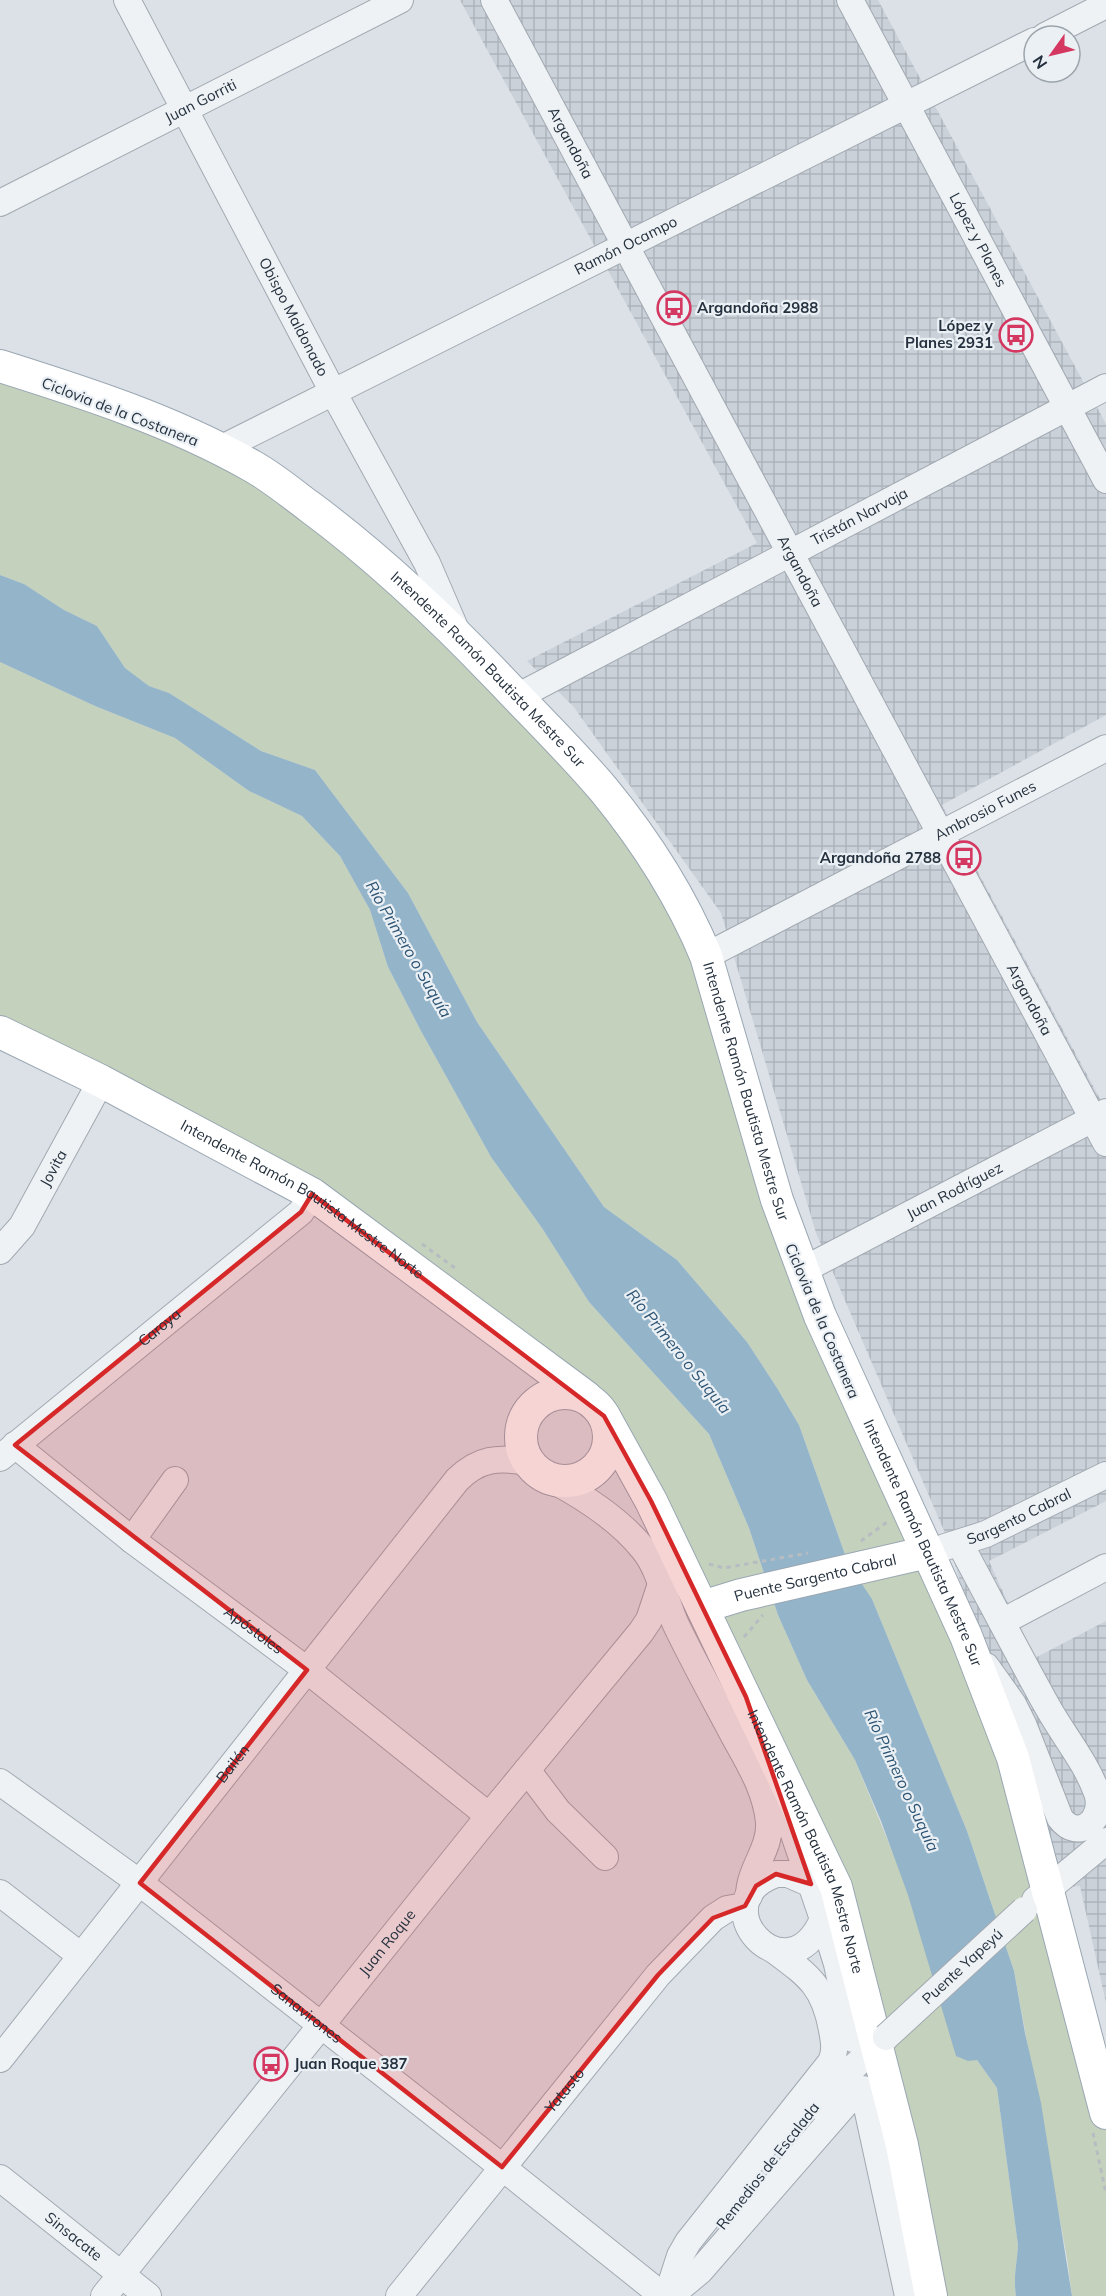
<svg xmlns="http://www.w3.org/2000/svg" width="1106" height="2296" font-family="Mulish,sans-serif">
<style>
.industrial{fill:url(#industrial-grid)}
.green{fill:#c4d1bc}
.water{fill:#94b4c9}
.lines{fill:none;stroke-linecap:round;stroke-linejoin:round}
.minor-casing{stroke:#a1a9b1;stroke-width:28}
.major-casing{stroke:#9aa7b3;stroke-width:34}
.path{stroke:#b6bcc2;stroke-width:3;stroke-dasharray:4.5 4.5;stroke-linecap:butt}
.minor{stroke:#eef2f5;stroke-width:26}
.major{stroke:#fff;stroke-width:32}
.minor-bridge-casing{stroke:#a1a9b1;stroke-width:28;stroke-linecap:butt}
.minor-bridge{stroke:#eef2f5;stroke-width:26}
.marked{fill:#d62828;fill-opacity:0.2;stroke:#d62828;stroke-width:4.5;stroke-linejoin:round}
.labels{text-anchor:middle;stroke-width:4.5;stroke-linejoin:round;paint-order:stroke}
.street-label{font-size:15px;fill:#25313e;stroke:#ebf0f5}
.poi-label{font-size:15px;font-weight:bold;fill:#25313e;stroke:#ebf0f5;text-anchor:start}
.water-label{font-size:16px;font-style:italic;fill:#2d5473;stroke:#ebf0f5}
</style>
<defs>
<pattern id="industrial-grid" width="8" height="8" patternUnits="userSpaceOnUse" patternTransform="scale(1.5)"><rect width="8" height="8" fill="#cad1d9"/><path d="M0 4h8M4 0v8" fill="none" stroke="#adb4bb"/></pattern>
</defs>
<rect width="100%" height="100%" fill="#dce1e7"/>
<!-- industrial -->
<polygon class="industrial" points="460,0 878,0 1106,424 1106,715 942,805 1106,1110 1106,1501 989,1561 1033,1659 1106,1621 1106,2003 1080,1886 1048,1888 948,1540 816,1233 721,913 573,706 527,661 757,543"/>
<!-- green -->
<g class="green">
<polygon points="0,366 90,395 335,525 661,870 777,1200 966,1636 1106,2113 1106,2296 1072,2296 1067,2258 1014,1971 967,1831 872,1599 848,1563 799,1425 777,1388 747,1342 677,1260 604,1207 477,1022 408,893 315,770 261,751 169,693 149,686 125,668 97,626 64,610 24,584 0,575"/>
<path d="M0 662 95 706 175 738 249 791 302 816 340 856 370 910 388 967 421 1031 491 1157 542 1228 589 1302 709 1434 749 1528 778 1615 807 1680 855 1760 977 2060 997 2088 1018 2245C1017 2265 1013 2276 1016 2296H931L836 1887 586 1397 312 1194 0 1032Z"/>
</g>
<!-- water -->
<path class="water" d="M0 575 24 584 64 610 97 626 125 668 149 686 169 693 261 751 315 770 408 893 477 1022 604 1207 677 1260 747 1342 777 1388 799 1425 848 1563 872 1599 967 1831 1014 1971 1025 2033 1041 2103 1072 2296H1016C1013 2276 1017 2265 1018 2245L997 2088 977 2060 968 2061 956 2056 908 1895 881 1821 855 1760 807 1680 778 1615 749 1528 709 1434 589 1302 542 1228 491 1157 421 1031 388 967 370 910 340 856 302 816 249 791 175 738 95 706 0 662Z"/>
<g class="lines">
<!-- minor casing -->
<g class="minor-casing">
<g id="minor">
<path id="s1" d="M127 0 333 392 427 563 456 630"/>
<path id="s2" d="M494 0 1106 1143"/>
<path id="s3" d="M850 0 1106 480"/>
<polyline points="1045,36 1106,5"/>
<path id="s4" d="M0 203 400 0"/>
<path id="s5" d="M220 449 1034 41"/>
<path id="s6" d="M517 697 1106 387"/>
<path id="s7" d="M706 956 1106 748"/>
<path id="s8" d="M0 1251 22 1226 101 1081"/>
<path id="s9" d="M803 1270 1106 1112"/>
<path id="s10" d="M15 1445 132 1540 307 1670 489 1816"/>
<path id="s11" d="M0 1458 301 1212 312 1194"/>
<path d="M554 1481C586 1498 621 1521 644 1550 662 1573 665 1604 678 1629 696 1666 716 1702 735 1738 750 1765 766 1791 769 1822 771 1849 749 1869 749 1896"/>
<polyline points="132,1540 175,1480"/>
<path d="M960 1544C989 1598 1017 1652 1047 1706 1063 1735 1086 1762 1097 1793 1106 1819 1078 1843 1060 1818L1023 1724 1013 1704 986 1666"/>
<path id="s12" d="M945 1547 986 1534 1106 1475"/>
<polyline points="1002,1622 1106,1567"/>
<polyline points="527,1770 558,1811 605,1857"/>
<path id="s13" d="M0 1782 140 1883 502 2167 663 2296"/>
<polyline points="785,1808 811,1884"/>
<path d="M776 1874H788L811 1884 823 1919C787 2002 698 1902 776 1874Z"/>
<polyline points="0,1893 81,1956"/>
<polyline points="1035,1900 1106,1841"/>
<polyline points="823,1919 837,1964 853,2039"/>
<path id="s14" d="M0 2059 457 1480C479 1458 498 1457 528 1462"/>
<polyline points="816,2106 830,2089 886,2037"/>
<path id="s15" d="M0 2178 148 2296"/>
<path id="s16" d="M104 2296 489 1816 641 1632 649 1620 661 1584"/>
<path id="s17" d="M399 2296 658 1975 713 1918 727 1909 745 1906"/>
<path d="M667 2296 680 2256 688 2242 831 2062C836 2050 834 2042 832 2030 824 1986 809 1976 774 1950"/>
<polyline points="670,2296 700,2271 854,2094 863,2089 908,2296"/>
</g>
</g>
<!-- major casing -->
<g class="major-casing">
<g id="major">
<path id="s18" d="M0 366C86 393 173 421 252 466 272 477 291 493 310 507 379 558 441 617 500 679 535 716 571 751 604 790 645 840 681 896 706 956L777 1200 820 1316 966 1636 1013 1758 1106 2113"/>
<path id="s19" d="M0 1032 101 1081 312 1194 586 1397"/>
<circle cx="565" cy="1437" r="44"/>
<path id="s20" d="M604 1416 651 1501 836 1887 902 2145 931 2296"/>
<path id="s21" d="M702 1607 741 1595 928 1552"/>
</g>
</g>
<!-- path -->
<g class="path">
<polyline points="422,1244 455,1268"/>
<polyline points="861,1541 887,1522"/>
<polyline points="709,1564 724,1568 808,1553"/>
<polyline points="744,1637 763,1615"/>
<polyline points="1093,2133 1106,2193"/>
</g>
<!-- minor -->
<use href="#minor" class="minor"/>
<!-- major -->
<use href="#major" class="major"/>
<!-- minor-bridge casing -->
<g class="minor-bridge-casing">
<g id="minor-bridge">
<path id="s22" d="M886 2037 1024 1910"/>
</g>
</g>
<!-- minor-bridge -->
<use href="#minor-bridge" class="minor-bridge"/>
</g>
<!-- marked area -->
<path class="marked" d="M312 1194 604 1416 651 1501 746 1697 811 1884 776 1874 756 1886 745 1906 713 1918 658 1975 502 2167 140 1883 307 1670 15 1445 301 1212Z"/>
<!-- icons -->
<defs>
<g id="bus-ring" transform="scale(1.725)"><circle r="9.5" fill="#ebf0f5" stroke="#d43861" stroke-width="1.5"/><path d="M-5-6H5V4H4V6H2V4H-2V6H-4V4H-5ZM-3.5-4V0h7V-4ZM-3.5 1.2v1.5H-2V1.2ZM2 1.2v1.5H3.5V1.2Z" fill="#d43861"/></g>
</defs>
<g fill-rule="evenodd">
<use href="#bus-ring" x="674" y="308"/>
<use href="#bus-ring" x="1016" y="335"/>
<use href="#bus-ring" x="964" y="858"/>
<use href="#bus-ring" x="271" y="2064"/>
</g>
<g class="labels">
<!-- street labels -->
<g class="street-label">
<text dy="5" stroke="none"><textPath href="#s4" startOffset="225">Juan Gorriti</textPath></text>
<text dy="5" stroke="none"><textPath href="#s2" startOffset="162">Argandoña</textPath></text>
<text dy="5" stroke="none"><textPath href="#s3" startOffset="272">López y Planes</textPath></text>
<text dy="5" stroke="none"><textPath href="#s5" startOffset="454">Ramón Ocampo</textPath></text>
<text dy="5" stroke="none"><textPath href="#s1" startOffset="358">Obispo Maldonado</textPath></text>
<text transform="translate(120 412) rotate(21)" y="5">Ciclovia de la Costanera</text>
<text dy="5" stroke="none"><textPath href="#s6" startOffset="387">Tristán Narvaja</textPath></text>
<text dy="5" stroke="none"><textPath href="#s2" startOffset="648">Argandoña</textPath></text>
<text dy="5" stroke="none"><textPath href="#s18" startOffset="584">Intendente Ramón Bautista Mestre Sur</textPath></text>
<text dy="5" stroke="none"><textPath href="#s7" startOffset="315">Ambrosio Funes</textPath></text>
<text dy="5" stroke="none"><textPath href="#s2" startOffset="1134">Argandoña</textPath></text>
<text dy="5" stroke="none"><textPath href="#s18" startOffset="1088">Intendente Ramón Bautista Mestre Sur</textPath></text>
<text dy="5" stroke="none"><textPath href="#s8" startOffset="99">Jovita</textPath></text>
<text dy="5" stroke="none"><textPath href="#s9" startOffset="171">Juan Rodríguez</textPath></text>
<text dy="5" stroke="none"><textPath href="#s19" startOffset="346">Intendente Ramón Bautista Mestre Norte</textPath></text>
<text transform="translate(822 1321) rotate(67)" y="5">Ciclovia de la Costanera</text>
<text dy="5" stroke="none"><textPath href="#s11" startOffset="206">Caroya</textPath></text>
<text dy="5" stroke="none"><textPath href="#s12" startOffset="80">Sargento Cabral</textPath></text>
<text dy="5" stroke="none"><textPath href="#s18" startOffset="1574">Intendente Ramón Bautista Mestre Sur</textPath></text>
<text dy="5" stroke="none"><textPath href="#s21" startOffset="117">Puente Sargento Cabral</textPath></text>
<text dy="5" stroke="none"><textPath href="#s10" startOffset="302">Apóstoles</textPath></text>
<text dy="5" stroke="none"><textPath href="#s14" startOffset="376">Bailén</textPath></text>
<text dy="5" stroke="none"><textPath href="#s20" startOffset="472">Intendente Ramón Bautista Mestre Norte</textPath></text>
<text dy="5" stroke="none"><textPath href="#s16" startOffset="453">Juan Roque</textPath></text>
<text dy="5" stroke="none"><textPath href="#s22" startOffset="104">Puente Yapeyú</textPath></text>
<text dy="5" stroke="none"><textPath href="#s13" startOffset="384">Sanavirones</textPath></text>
<text dy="5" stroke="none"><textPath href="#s17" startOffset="264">Yatasto</textPath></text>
<text transform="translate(768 2166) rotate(-52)" y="5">Remedios de Escalada</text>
<text dy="5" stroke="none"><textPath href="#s15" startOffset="94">Sinsacate</textPath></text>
</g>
<!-- poi labels -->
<g class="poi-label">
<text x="697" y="313">Argandoña 2988</text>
<text x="993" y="331" text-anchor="end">López y<tspan x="993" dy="17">Planes 2931</tspan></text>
<text x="941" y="863" text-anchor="end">Argandoña 2788</text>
<text x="294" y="2069">Juan Roque 387</text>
</g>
<!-- water labels -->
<g class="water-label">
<text transform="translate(409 949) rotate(60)" y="6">Río Primero o Suquía</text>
<text transform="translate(679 1351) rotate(51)" y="6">Río Primero o Suquía</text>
<text transform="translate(902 1780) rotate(65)" y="6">Río Primero o Suquía</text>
</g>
</g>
<!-- north arrow -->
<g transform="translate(1052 54) rotate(236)"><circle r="28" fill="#ebf0f5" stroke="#9ca4ac" stroke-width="1.5"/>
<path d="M0-4.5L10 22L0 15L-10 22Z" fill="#d43861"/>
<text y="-9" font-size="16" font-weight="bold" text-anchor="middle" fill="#25313e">N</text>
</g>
</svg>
